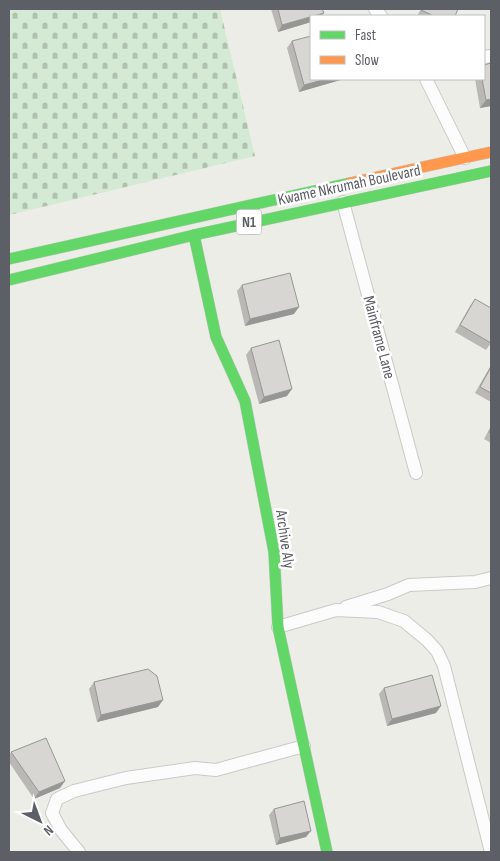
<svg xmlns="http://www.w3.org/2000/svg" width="500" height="861" font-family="'Sofia Sans Condensed',sans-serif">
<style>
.cemetery{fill:url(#cemetery-stones)}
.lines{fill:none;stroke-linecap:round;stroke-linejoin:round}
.street-casing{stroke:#c9cac8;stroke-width:14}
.fast-casing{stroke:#cacac9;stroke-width:12}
.slow-casing{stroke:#cacac9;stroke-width:12}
.street{stroke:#fcfcfc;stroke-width:12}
.fast{stroke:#63d668;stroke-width:11}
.slow{stroke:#ff974d;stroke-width:11}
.wall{fill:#b9b8b5}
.shaded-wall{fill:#969694}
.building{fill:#d7d6d3;stroke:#969694}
.labels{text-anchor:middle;stroke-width:5;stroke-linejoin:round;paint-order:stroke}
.shield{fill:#fff;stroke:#8e8f94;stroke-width:1}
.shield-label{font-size:15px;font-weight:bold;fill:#5d5f66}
.street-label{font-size:16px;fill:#5d5f66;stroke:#fff}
</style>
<defs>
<pattern id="cemetery-stones" width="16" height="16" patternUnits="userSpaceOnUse" patternTransform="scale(1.25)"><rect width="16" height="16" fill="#d5ead5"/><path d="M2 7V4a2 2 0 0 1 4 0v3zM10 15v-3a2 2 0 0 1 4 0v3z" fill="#b0c1b1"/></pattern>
</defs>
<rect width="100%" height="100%" fill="#edede8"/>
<!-- cemetery -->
<polygon class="cemetery" points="9,9 220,9 255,156 9,215"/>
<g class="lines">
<!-- street casing -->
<g class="street-casing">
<g id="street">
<polyline points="375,9 381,16"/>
<polyline points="484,57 491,56"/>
<polyline points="426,79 465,158"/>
<polyline points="343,202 416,473"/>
<polyline points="346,607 388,594 409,585 475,582 491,578"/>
<polyline points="278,627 336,610 378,612 404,621 427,640 437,651 444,666 491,852"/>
<polyline points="79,852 61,830 52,813 57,799 74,791 126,778 195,768 216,770 304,746"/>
</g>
</g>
<!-- fast casing -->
<g class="fast-casing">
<g id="fast">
<polyline points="194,235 216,337 245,401 274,552 278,627 327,852"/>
<polyline points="9,259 350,183"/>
<polyline points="9,280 194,235 491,171"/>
</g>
</g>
<!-- slow casing -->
<g class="slow-casing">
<polyline id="slow" points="350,183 491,152"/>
</g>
<!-- street -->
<use href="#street" class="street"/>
<!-- fast -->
<use href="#fast" class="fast"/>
<!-- slow -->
<use href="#slow" class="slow"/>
</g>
<!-- wall -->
<g class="wall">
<polygon points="271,9 322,9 324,13 321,16 311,16 311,22 278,32"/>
<polygon points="421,9 458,9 455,16 417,16"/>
<polygon points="292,41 344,79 299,92 287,48"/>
<polygon points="491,63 491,106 480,108 475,79 484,79"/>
<polygon points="242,285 294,314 245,326 237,291"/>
<polygon points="475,299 491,343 486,350 455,332 470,306"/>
<polygon points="251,348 287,396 259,404 246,355"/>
<polygon points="491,365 491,402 475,393"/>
<polygon points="491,426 491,443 484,439"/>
<polygon points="94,682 158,707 97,722 89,689"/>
<polygon points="384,688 436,713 387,726 379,694"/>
<polygon points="11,752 60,788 34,799 9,762 9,756"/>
<polygon points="274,809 306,837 276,845 269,815"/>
</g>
<!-- shaded-wall -->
<g class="shaded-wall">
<polygon points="324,13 321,16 313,16"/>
<polygon points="311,17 311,22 278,32 282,25"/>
<polygon points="326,79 344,79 299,92 304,85"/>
<polygon points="491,99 491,106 480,108 486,100"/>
<polygon points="299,307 294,314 245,326 250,319"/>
<polygon points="292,389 287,396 259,404 264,397"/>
<polygon points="163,700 158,707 97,722 101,715"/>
<polygon points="441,706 436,713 387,726 392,719"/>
<polygon points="65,781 60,788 34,799 39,792"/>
<polygon points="311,831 306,837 276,845 280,838"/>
</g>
<!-- building -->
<g class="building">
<polygon points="278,9 322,9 324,13 282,25"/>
<polygon points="422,9 458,9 455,16 434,16 421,10"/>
<polygon points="311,36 311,79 326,79 304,85 292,41"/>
<polygon points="491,63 491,99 486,100 482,79 484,79 484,65"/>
<polygon points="290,273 299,307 250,319 242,285"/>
<polygon points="475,299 491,308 491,343 460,325"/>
<polygon points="279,340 292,389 264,397 251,348"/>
<polygon points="491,367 491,393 480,387"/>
<polygon points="491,428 491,434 489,432"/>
<polygon points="148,669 157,676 163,700 101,715 94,682"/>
<polygon points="432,675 441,706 392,719 384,688"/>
<polygon points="46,738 65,781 39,792 11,752"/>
<polygon points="304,801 311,831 280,838 274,809"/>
</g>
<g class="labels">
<!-- shield labels -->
<rect class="shield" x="236.5" y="209.5" width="25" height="25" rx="4"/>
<g class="shield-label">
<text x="249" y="227">N1</text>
</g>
<!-- street labels -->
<g class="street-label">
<text transform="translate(349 184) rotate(-12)" y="6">Kwame Nkrumah Boulevard</text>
<text transform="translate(380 337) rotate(75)" y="6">Mainframe Lane</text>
<text transform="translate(286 539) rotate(82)" y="6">Archive Aly</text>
</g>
</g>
<!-- border -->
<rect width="500" height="861" fill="none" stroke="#5d5f66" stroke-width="20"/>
<!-- legend -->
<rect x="310" y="15" width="175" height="65" fill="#ffffff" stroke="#bebfc2"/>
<rect x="320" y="31" width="25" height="8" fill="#63d668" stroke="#bebfc2"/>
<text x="355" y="40" font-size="15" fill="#5d5f66">Fast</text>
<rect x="320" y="56" width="25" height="8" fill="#ff974d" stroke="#bebfc2"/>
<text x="355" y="65" font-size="15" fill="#5d5f66">Slow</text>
<!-- north arrow -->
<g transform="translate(40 821) rotate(138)" stroke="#ffffff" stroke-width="4" paint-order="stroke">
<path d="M0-4L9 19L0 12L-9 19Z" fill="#5d5f66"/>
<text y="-8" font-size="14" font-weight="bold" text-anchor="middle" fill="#5d5f66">N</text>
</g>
</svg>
